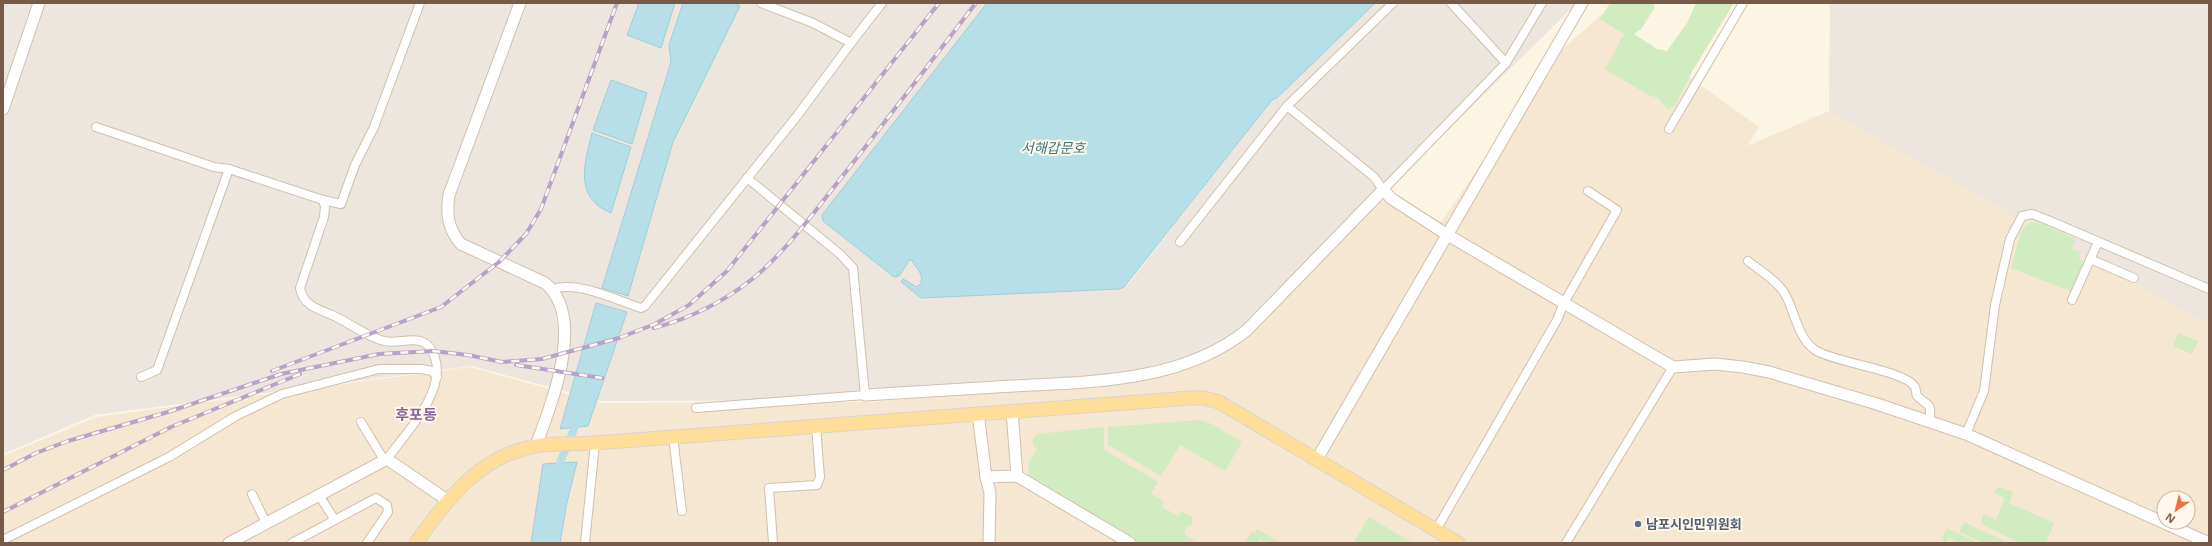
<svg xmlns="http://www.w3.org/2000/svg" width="2212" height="546" font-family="'Noto Sans','Noto Sans KR',sans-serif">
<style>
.residential{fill:#f5e7d2;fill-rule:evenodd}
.industrial{fill:#ede6df}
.green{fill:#d1ecc1}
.water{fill:#b7dfe8;stroke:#9dceda}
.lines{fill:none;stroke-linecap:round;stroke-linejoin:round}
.canal{stroke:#b7dfe8;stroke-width:8}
.minor-casing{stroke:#d1bfac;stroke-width:10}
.tertiary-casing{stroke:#d1bfac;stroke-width:13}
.primary-casing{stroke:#dcd4cf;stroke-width:15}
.minor{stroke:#fff;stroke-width:8}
.tertiary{stroke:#fff;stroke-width:11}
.primary{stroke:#ffde99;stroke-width:13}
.rail-casing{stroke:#b8a2c8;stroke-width:4}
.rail{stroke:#fff8eb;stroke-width:2.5;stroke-dasharray:8;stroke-linecap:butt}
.service-dot{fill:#5c6f8a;stroke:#fff8eb;stroke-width:1.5}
.labels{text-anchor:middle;stroke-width:4;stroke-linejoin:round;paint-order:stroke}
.service-label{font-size:13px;font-weight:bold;fill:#4e5e75;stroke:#fff8eb;text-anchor:start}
.water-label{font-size:14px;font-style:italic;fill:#3e7685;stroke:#fff8eb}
.quarter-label{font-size:15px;font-weight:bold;fill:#8b639b;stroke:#fff8eb}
</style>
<rect width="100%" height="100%" fill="#fdf5e4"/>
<!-- residential -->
<path class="residential" d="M1602 14 1759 127 1747 146 1829 111 1950 163 2209 280V543H3V456L96 417 470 367 600 403 872 402 1156 378 1227 349 1389 191 1441 222 1556 55ZM2164 498H2188V522H2164Z"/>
<!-- industrial -->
<g class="industrial">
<polygon points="3,3 987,3 822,215 823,221 894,277 912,260 921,274 921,283 917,287 905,280 901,283 921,298 1119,289 1129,283 1272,100 1278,97 1375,3 1577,3 1227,348 1159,374 874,400 600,401 472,366 95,415 3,454"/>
<polygon points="1830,3 2209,3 2209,325 1829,111"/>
</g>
<!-- green -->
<g class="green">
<polygon points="1610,3 1653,3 1655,7 1642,28 1634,34 1657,49 1667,51 1687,23 1696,3 1734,3 1693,70 1675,106 1668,109 1658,98 1648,95 1605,69 1624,34 1600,19"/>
<polygon points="2038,222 2075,239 2072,249 2081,252 2079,259 2085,261 2072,292 2011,268 2021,231 2030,223"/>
<polygon points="2178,333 2198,341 2192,354 2173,346"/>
<polygon points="1199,420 1212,424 1242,442 1225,471 1180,445 1161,476 1108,445 1108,427"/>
<polygon points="1104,427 1104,450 1158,482 1151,494 1164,501 1162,507 1178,516 1181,511 1192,517 1193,522 1189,527 1186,527 1184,534 1197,543 1136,543 1034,481 1028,480 1029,462 1037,449 1033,445 1033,439 1037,434"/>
<polygon points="1999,487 2013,492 2009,503 2054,523 2046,543 2020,543 1981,524 1983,514 1996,520 2005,498 1993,492"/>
<polygon points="1369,517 1413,543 1353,543"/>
<polygon points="1964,522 2004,541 2004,543 1984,543 1959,532"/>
<polygon points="1946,528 1972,540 1976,543 1961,543 1948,537 1946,542 1942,540"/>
<polygon points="1257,529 1281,543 1267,543 1260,539 1257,543 1245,543 1252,531 1255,533"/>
</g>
<!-- water -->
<g class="water">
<polygon points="639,3 675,3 661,48 627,35"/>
<polygon points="683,3 733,3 740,6 673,142 628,296 602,288 671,62 669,45"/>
<path d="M987 3H1375L1278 97 1272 100 1124 287 1119 289 921 298 901 282 903 279 917 287 921 283C924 272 914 267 912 260L909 261 899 276 894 277 823 221 822 215Z"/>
<polygon points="611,80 647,93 632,144 593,130"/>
<path d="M592 133 631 147 611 213C574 198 584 164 592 133Z"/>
<polygon points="596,303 627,312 588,426 560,429"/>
<polygon points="577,462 567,502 560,543 531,543 543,464"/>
</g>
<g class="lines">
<!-- canal -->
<polyline class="canal" points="556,472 574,429"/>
<!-- minor casing -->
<g class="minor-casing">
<g id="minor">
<polyline points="761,3 813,23 851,43 882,3"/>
<polyline points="1451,3 1506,63"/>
<polyline points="1287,106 1374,177 1383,190 1506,63 1542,3"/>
<path d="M96 127 214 167 229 169 323 200 325 207 324 217 300 288C303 305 317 309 332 315 350 323 365 336 384 341 397 344 411 337 423 342 430 345 433 352 435 358 446 392 406 433 387 459"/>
<polyline points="1669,129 1743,3"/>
<polyline points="323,200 341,204 355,165 374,127 420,3"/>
<polyline points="1180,242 1287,106 1393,3"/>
<polyline points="2090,259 2134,278"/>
<path d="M1748 261C1759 270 1775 279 1783 291 1795 308 1796 337 1815 350 1835 363 1905 370 1915 387 1916 389 1916 393 1917 396 1929 408 1931 400 1930 422"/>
<path d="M552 289C580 281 613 299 641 308L645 306 797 116 851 43"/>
<polyline points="2072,300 2098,242"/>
<polyline points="141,377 157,370 229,169"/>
<polyline points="696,408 865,395 853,268 840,254 747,178"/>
<polyline points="361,422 384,460"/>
<polyline points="1966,434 1984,391 1995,305 2010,239 2022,216 2032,214 2050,221 2209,289"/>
<polyline points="673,437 682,511"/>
<polyline points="252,494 266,523"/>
<polyline points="319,495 334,519"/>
<polyline points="1436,530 1557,320 1564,303 1617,210 1588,191"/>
<polyline points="3,540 169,457 236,416 282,394 379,369 421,369 432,371 437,377"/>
<polyline points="292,543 376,498 387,505 388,512 367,543"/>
<polyline points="585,543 595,443"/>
<polyline points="773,543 769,488 817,485 820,477 816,427"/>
<polyline points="1566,543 1673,367"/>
</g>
</g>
<!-- tertiary casing -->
<g class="tertiary-casing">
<g id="tertiary">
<path d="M520 3 449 195C446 215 448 229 461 244L545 283C587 317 551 404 536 446"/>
<polyline points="3,109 39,3"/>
<path d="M865 395C914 392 964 389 1013 386 1091 382 1183 382 1247 330L1383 190 1392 199 1446 234 1673 367 1715 364 1743 367 1769 372 1877 404 1966 434 2209 543"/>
<polyline points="978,413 986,477 1017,476 1012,411"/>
<polyline points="1317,459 1582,3"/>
<polyline points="1017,476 1130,543"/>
<polyline points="986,477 990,493 989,543"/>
<polyline points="229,543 387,459 447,500"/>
</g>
</g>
<!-- primary casing -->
<g class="primary-casing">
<path id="primary" d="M416 543C446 500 480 455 536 446 555 442 576 445 595 443L1190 398H1204L1219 402 1458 543"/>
</g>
<!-- minor -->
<use href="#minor" class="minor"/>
<!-- tertiary -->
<use href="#tertiary" class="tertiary"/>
<!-- primary -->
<use href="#primary" class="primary"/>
<!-- rail casing -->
<g class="rail-casing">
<g id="rail">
<path d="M654 328C691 318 727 300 756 276 790 247 817 208 845 173 889 117 932 60 976 3"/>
<polyline points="516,365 602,378"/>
<polyline points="272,371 441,307 499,262 526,234 541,209 617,3"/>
<polyline points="3,470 36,453 68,441 168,412 281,374 379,354 433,351 468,355 502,362 542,359 619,338 655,324 689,305 727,271 939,3"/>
<polyline points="3,512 171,427 300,374"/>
</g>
</g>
<!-- rail -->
<use href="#rail" class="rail"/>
</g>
<!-- markers -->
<circle class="service-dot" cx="1638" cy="524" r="4"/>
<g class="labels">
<!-- service labels -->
<g class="service-label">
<text x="1646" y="529">남포시인민위원회</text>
</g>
<!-- water labels -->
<g class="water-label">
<text x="1053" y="153">서해갑문호</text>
</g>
<!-- quarter labels -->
<g class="quarter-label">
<text x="416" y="420">후포동</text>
</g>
</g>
<!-- border -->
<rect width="2212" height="546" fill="none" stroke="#775b48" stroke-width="8"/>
<!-- north arrow -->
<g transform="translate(2176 510) rotate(215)"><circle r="19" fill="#fff8eb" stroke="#c9b9aa"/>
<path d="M0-3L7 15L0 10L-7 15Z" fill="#ee7043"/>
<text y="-6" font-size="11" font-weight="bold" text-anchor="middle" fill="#775b48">N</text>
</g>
</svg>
